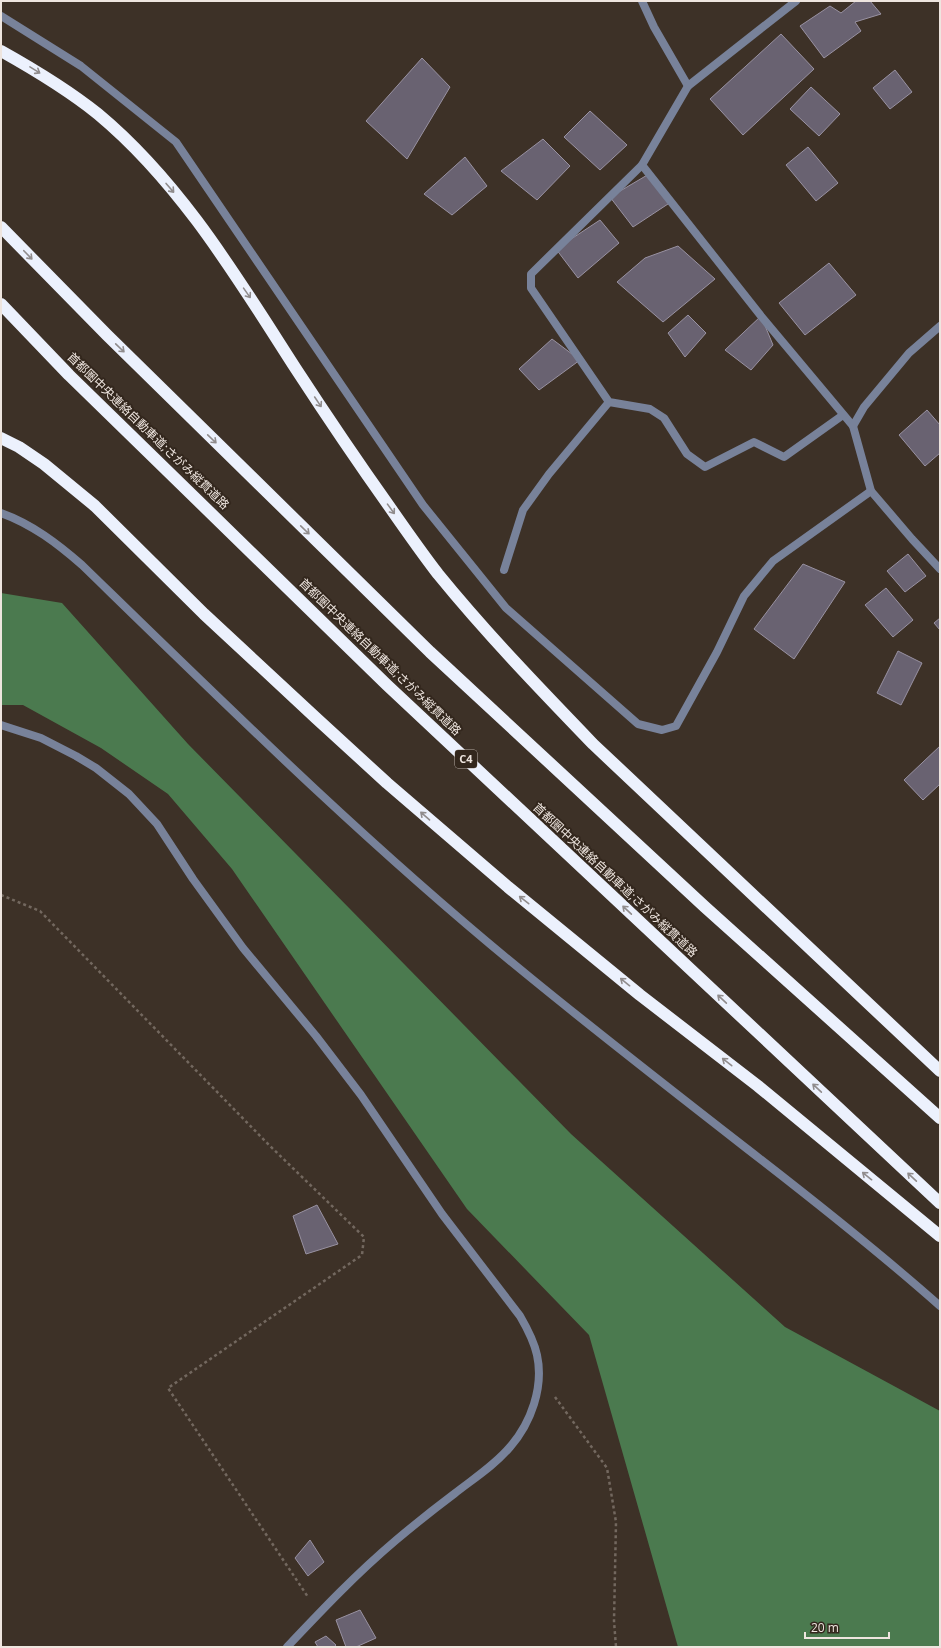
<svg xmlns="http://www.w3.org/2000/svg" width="941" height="1648" font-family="'Open Sans','Noto Sans JP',sans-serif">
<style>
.forest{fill:#4b7a4f}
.building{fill:#696271;stroke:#9992a2}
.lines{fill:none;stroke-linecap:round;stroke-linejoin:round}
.path{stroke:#73685f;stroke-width:2.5;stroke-dasharray:3 3;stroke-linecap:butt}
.lane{stroke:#78829a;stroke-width:8}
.street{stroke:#78829a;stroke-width:8}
.highway{stroke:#ecf1fd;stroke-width:12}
.oneway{stroke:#908c8d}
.labels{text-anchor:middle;stroke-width:4;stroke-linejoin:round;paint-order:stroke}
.shield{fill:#33271d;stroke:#b6aca5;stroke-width:1}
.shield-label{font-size:11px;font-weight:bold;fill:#eee5df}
.street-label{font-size:12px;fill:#eee5df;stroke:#33271d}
</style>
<rect width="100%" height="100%" fill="#3d3127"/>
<!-- forest -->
<polygon class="forest" points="1,593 62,603 188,744 571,1134 785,1327 940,1411 940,1647 678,1647 589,1335 467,1209 232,869 168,794 101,748 23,705 1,705"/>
<!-- building -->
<g class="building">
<polygon points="856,1 870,1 881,14 855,22 861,31 824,58 800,26 830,6 841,13"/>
<polygon points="781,34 814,69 743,135 710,99"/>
<polygon points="422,58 450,87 407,159 366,121"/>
<polygon points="895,70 912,92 890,109 873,88"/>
<polygon points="811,87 840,114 819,136 790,109"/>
<polygon points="590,111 627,145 600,170 564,137"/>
<polygon points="543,139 570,166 537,200 501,171"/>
<polygon points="808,147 838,183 816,201 786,165"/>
<polygon points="465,157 487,186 452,215 424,194"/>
<polygon points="649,174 671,202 633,227 610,197"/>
<polygon points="600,220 619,243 578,278 556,249"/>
<polygon points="678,246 715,279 663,322 617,282 645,258"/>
<polygon points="829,263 856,295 805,335 779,303"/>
<polygon points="688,315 706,333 685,357 668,333"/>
<polygon points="761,316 773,345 751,370 725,350"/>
<polygon points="552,339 580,360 539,390 519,369"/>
<polygon points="927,410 940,425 940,453 925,466 899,435"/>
<polygon points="908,554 926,576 905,592 887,571"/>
<polygon points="803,564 845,582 794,659 754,629"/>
<polygon points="886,588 913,620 893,637 865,605"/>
<polygon points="940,618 940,630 934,623"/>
<polygon points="898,651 922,663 901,705 877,693"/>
<polygon points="940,746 940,784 923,800 904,780"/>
<polygon points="317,1205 338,1244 306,1254 293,1216"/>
<polygon points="310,1540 324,1562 308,1576 295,1558"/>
<polygon points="360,1610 376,1638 356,1647 346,1647 336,1620"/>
<polygon points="326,1636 336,1645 334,1647 318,1647 315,1642"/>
</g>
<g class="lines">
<!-- path -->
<g class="path">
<polyline points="1,895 40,911 269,1145 364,1237 362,1255 168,1388 308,1597"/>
<polyline points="555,1397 607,1468 616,1522 614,1621 616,1647"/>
</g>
<!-- lane -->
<polyline class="lane" points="504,570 523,510 549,474 609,402"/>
<!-- street -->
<g class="street">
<polyline points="642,1 654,27 688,86"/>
<polyline points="796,1 688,86 642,165 761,316 853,426 871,491 912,539 940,569"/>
<polyline points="1,16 81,66 176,142 423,505 506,608 638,724 662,730 676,726 717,652 744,596 773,561 871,491"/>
<polyline points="642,165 531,274 531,288 609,402 650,409 664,418 687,454 705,467 754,442 784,457 843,415"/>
<polyline points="853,426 864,407 909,353 940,326"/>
<path d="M1 513C32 524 58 544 82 565 228 707 373 850 531 978 602 1036 674 1092 746 1148 812 1199 878 1251 940 1306"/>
<path d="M1 725 41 738 76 756 96 768 129 794 157 824 193 879 243 948 316 1036 361 1095 442 1214 520 1316C527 1328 534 1341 537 1355 544 1387 531 1423 510 1447 494 1466 473 1479 454 1494 434 1509 414 1525 395 1541 356 1574 322 1610 287 1647"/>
</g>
<!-- highway -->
<g class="highway">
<path d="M1 51C35 70 68 90 98 114 181 183 238 279 296 369 326 415 357 461 389 506 405 529 421 552 438 574 486 633 540 689 593 744L940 1071"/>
<polyline points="1,227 107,335 430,652 705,907 940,1118"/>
<polyline points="1,304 69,375 387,685 940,1203"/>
<polyline points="1,438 19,447 44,464 95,506 204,614 316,718 387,783 508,887 640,995 758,1086 940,1236"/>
</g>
</g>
<!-- one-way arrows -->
<defs><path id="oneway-shaft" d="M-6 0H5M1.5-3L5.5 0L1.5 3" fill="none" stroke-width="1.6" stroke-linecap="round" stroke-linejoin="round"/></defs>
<g class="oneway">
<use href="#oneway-shaft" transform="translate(35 70) rotate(32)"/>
<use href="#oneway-shaft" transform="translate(170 188) rotate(49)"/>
<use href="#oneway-shaft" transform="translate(28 255) rotate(46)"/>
<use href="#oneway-shaft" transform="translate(247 293) rotate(55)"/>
<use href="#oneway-shaft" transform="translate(120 348) rotate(44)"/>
<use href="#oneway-shaft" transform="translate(318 402) rotate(56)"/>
<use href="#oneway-shaft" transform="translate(212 439) rotate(44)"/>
<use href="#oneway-shaft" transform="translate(391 509) rotate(54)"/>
<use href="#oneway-shaft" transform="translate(305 530) rotate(44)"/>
<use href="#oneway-shaft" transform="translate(425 816) rotate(-139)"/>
<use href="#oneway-shaft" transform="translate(524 900) rotate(-142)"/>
<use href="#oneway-shaft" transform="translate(627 910) rotate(-137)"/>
<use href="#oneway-shaft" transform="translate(625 982) rotate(-141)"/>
<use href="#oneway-shaft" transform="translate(722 999) rotate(-137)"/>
<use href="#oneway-shaft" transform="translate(727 1062) rotate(-142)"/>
<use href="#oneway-shaft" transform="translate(817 1088) rotate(-137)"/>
<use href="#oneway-shaft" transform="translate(867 1176) rotate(-141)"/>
<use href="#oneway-shaft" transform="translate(912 1177) rotate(-137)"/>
</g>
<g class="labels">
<!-- shield labels -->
<rect class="shield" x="455" y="750" width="22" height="18" rx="3"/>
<g class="shield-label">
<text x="466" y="763">C4</text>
</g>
<!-- street labels -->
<g class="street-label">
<text transform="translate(148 431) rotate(44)" y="4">首都圏中央連絡自動車道;さがみ縦貫道路</text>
<text transform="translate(380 657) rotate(44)" y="4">首都圏中央連絡自動車道;さがみ縦貫道路</text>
<text transform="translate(615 880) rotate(43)" y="4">首都圏中央連絡自動車道;さがみ縦貫道路</text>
</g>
</g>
<!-- border -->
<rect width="941" height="1648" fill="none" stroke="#eee5df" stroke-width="4"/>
<!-- scale -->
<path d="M805 1632v6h84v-6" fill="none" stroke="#eee5df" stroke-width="2"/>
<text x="811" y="1632" font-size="12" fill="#eee5df" stroke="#33271d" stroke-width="3" paint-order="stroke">20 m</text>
</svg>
